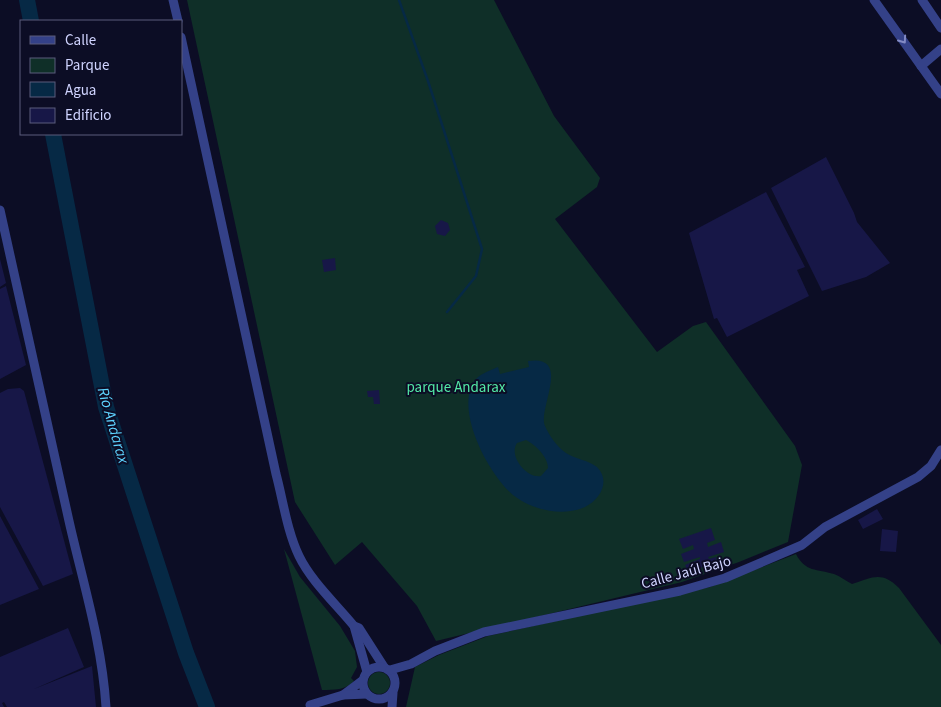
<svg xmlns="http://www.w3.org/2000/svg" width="941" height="707" font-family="'Source Sans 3',sans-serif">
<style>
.green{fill:#0f2f28}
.water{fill:#062945;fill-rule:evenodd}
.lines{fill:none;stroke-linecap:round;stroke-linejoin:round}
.stream{stroke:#062945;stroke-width:2.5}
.river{stroke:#062945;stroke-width:16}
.building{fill:#171747}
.street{stroke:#344188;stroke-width:9}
.oneway{stroke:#828ac4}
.labels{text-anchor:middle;stroke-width:4;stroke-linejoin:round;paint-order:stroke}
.park-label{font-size:15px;fill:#53e9a6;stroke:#0c0d25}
.street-label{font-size:15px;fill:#d0d4ff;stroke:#0c0d25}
.water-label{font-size:16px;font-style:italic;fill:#5ed4ff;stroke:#0c0d25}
</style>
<rect width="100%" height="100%" fill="#0c0d25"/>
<!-- green -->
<g class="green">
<polygon points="187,0 494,0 554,116 600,178 597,187 555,219 657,352 693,326 706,322 795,446 802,465 788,542 739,562 682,582 436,641 417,606 362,542 335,565 295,502"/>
<path d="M284 549 300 577 340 626 355 651 357 667 351 678 354 681C346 690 334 690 322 690Z"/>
<path d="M796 554C805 572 817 569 834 574 840 576 846 581 852 584 873 577 882 571 899 588L941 645V707H406L415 667 439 655 488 636 710 587Z"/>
<circle cx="379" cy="683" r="11"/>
</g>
<!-- water -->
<path class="water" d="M528 361C573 354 537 410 545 426 549 435 557 447 566 453 575 459 588 460 597 467 611 481 600 500 585 507 562 517 532 510 513 495 489 475 456 413 473 383 478 374 489 371 498 367L500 374 529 367ZM526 440C536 445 548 457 548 468L541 476C527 479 508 456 517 443Z"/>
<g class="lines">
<!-- stream -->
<polyline class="stream" points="399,0 428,81 482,249 476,276 447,312"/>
<!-- river -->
<g class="river">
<polyline points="27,0 31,21"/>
<polyline points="53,134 106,407 186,653 207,707"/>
</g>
</g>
<!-- building -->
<g class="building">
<polygon points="826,157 854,213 857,222 890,263 866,277 822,291 771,188"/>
<polygon points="766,192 805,267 797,270 809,296 727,337 717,318 714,319 689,233"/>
<polygon points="441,220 448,223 450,230 445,236 437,234 435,226"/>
<polygon points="335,258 336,270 324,272 322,260"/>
<polygon points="0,259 6,283 0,287"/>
<polygon points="6,286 26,365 0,379 0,289"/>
<polygon points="20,388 24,391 73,574 43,586 0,507 0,393 8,389"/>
<polygon points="379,390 380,404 374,404 373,397 368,397 367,391"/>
<polygon points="877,509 883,519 863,529 858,520"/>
<polygon points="0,516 39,589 0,605"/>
<polygon points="711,528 715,540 707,543 708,547 721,542 724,552 708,557 709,559 716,557 717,562 688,572 685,565 700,559 700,557 684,562 681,554 694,549 693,545 683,549 679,539"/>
<polygon points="882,529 898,531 896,552 880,551"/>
<polygon points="68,628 84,667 34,689 92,666 96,707 7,707 4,702 2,703 4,707 0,707 0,657"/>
</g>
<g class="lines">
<!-- street -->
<g class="street">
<polyline points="173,0 178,21"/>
<polyline points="874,0 941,94"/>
<polyline points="922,0 941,28"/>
<path d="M181 37 276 474C283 500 287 531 299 556 311 581 336 604 354 626L359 628 384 667"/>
<polyline points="921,66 941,49"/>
<path d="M0 210C23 314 46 418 69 521 83 583 102 643 106 707"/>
<polyline points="354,626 367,672"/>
<circle cx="379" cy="683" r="16"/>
<polyline points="390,670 411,664 435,651 484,632 680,591 725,578 802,545 825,527 918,477 931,466 941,450"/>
<polyline points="343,695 363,680"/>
<polyline points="310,705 343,695 367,694"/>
<polyline points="392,707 393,693"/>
</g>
</g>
<!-- one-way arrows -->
<defs><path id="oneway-chevron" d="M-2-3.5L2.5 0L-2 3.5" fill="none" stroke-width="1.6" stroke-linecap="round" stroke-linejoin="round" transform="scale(1.25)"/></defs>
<use class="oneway" href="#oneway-chevron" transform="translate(903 40) rotate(55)"/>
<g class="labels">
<!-- park labels -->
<g class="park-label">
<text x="456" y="392">parque Andarax</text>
</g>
<!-- street labels -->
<g class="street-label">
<text transform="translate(686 572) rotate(-15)" y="5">Calle Jaúl Bajo</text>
</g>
<!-- water labels -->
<g class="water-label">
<text transform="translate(114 425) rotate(74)" y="6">Río Andarax</text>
</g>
</g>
<!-- legend -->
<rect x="20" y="20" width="162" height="115" fill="#0c0d25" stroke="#5a5d7c"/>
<rect x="30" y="36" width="25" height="8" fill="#344188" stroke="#5a5d7c"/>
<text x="65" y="45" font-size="15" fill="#d0d4ff">Calle</text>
<rect x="30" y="58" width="25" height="15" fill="#0f2f28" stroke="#5a5d7c"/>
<text x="65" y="70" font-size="15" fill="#d0d4ff">Parque</text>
<rect x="30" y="82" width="25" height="15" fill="#062945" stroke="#5a5d7c"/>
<text x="65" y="95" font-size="15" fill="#d0d4ff">Agua</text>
<rect x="30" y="108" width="25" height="15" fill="#171747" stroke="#5a5d7c"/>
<text x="65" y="120" font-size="15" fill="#d0d4ff">Edificio</text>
</svg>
